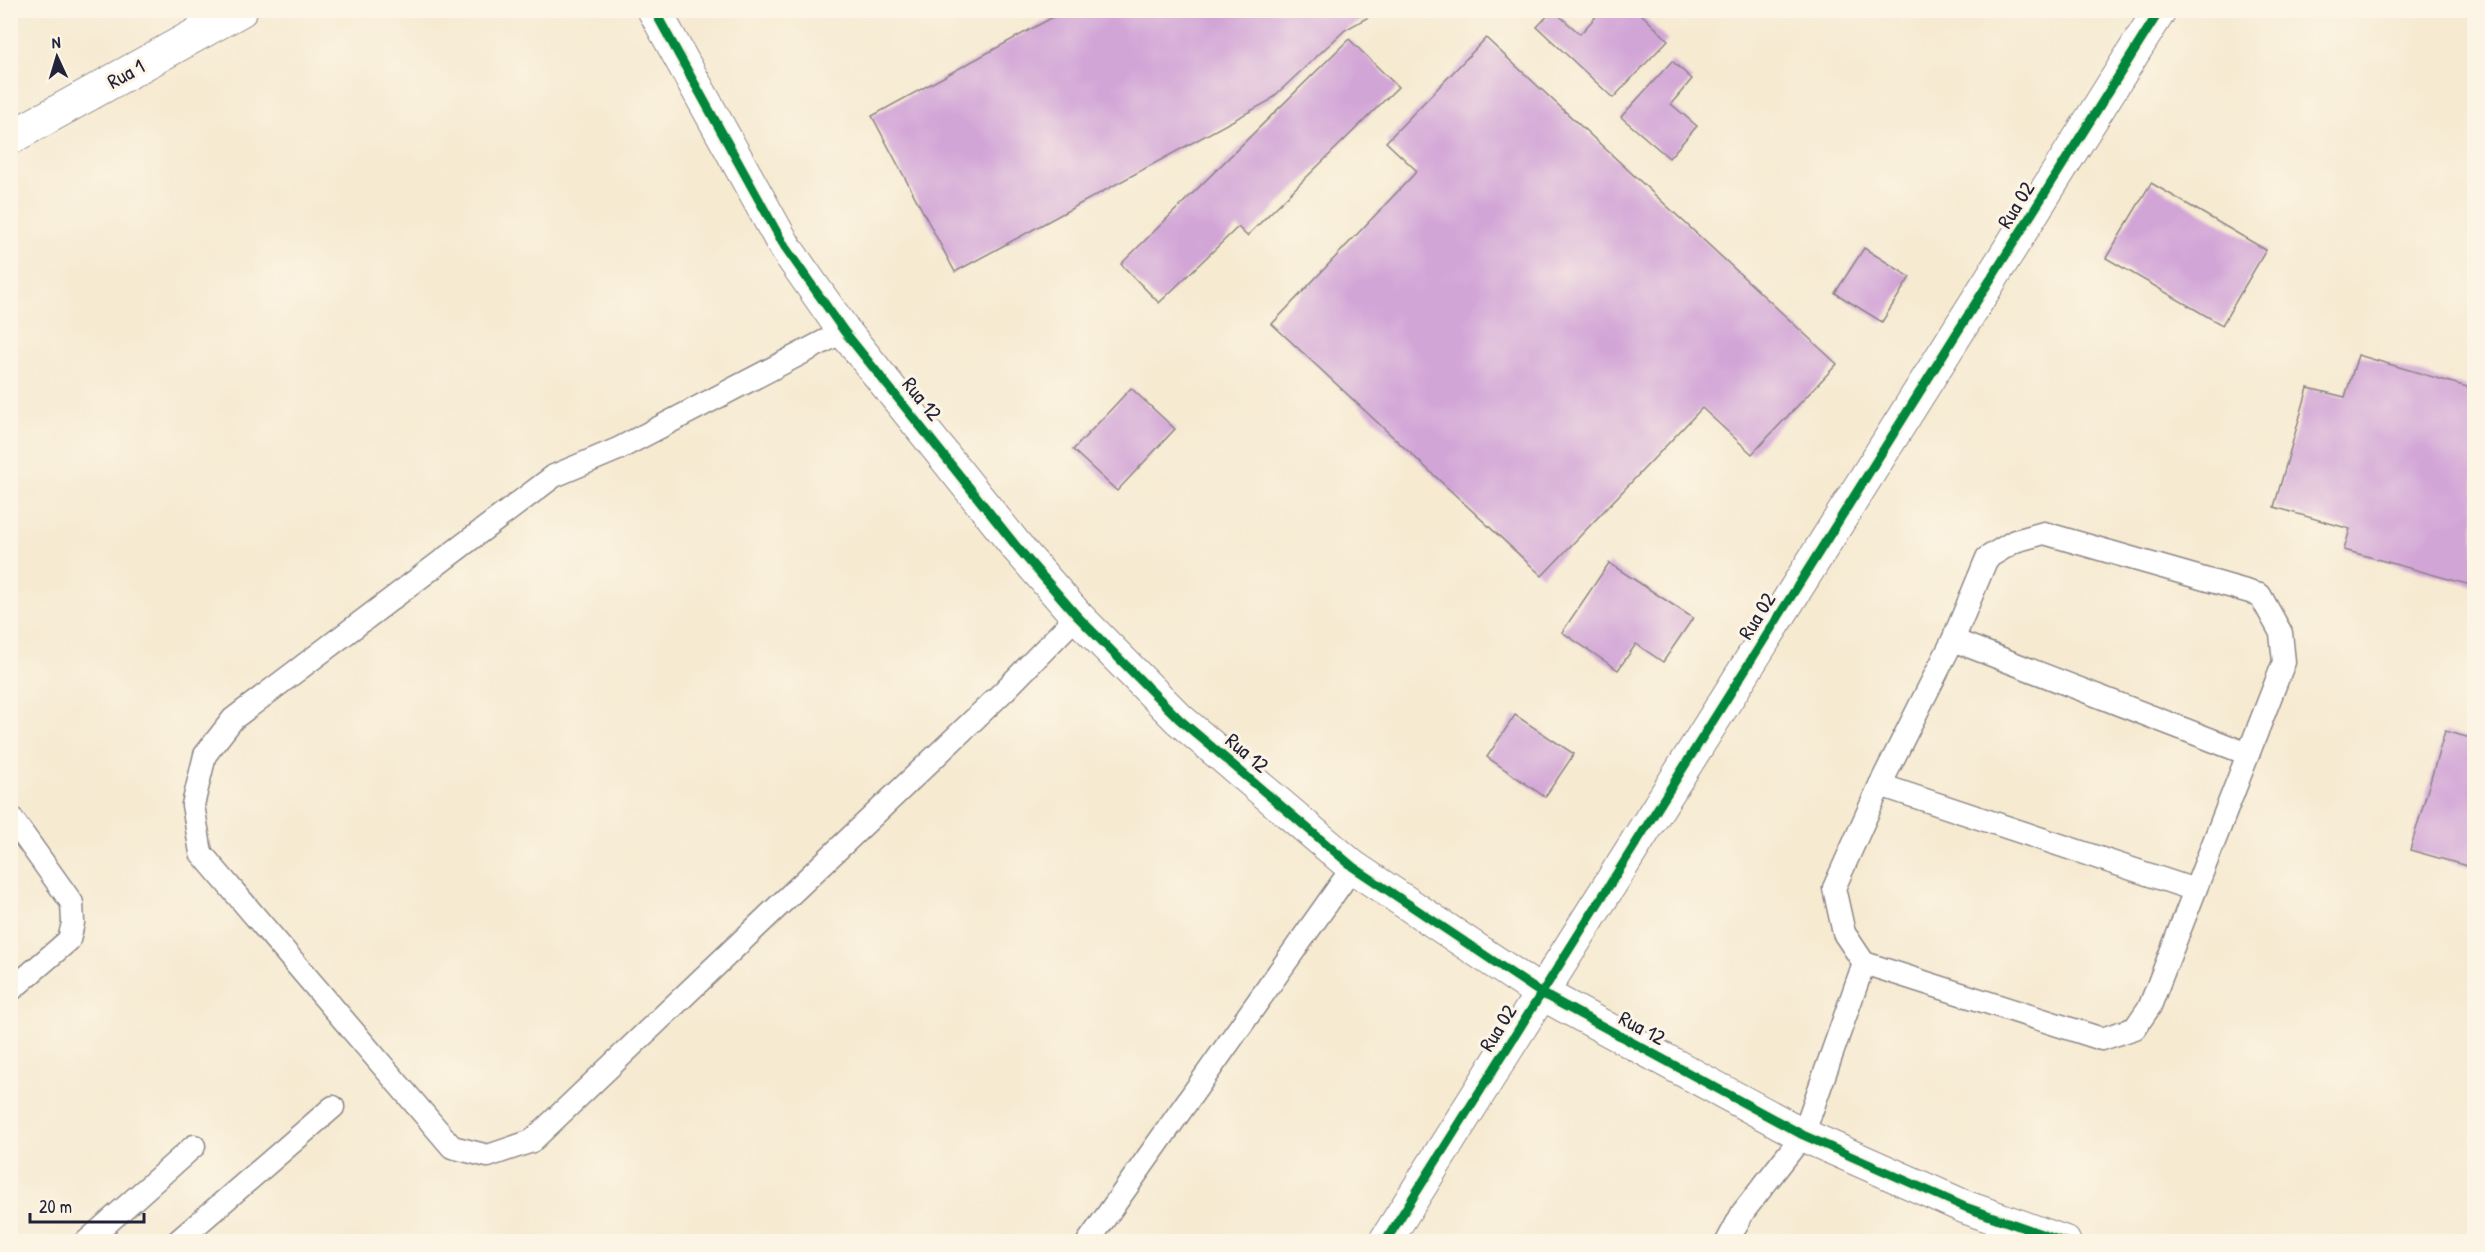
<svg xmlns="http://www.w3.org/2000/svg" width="2485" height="1252" font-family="'Patrick Hand',sans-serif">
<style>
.building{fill:#d2a5d7}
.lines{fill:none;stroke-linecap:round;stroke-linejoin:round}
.service-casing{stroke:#8c8686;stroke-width:25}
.minor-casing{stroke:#8c8686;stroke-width:35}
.service{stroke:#fff;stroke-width:22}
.minor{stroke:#fff;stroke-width:33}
.cycleway-casing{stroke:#fcf5e5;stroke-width:13}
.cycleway{stroke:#00873e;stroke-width:9}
.labels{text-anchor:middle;stroke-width:6;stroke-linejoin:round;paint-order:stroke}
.street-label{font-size:21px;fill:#22223b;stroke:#fcf5e5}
</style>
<rect width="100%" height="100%" fill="#fcf5e5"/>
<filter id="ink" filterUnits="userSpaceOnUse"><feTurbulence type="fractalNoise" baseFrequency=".0167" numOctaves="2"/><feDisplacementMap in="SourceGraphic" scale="12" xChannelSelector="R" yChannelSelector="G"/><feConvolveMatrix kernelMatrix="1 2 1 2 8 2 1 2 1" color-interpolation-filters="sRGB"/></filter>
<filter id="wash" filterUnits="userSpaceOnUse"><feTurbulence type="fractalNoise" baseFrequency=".008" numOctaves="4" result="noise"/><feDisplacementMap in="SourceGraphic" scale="24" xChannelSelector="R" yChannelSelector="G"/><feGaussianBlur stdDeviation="1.35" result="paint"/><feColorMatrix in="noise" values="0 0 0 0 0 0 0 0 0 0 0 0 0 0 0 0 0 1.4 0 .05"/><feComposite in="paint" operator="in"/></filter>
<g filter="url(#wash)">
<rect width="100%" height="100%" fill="#f6ead1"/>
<g id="blocks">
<!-- building -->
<g class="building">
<polygon points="1066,10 1381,10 1345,30 1269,101 955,272 872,116"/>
<polygon points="1553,10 1580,34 1602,10 1637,10 1668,40 1613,98 1537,27"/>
<polygon points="1486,38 1837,364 1752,454 1702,408 1542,576 1272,324 1417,171 1386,142"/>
<polygon points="1349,39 1398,87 1247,236 1238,227 1159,303 1121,264"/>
<polygon points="1672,61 1692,79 1671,104 1697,126 1669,158 1621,117"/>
<polygon points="2151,183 2266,250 2222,325 2106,258"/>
<polygon points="1864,248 1910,277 1882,322 1835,293"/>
<polygon points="2358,355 2474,389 2474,586 2344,550 2350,529 2274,507 2308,388 2345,397"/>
<polygon points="1131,388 1175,429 1117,491 1073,450"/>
<polygon points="1609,563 1693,618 1663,662 1636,644 1618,670 1562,632"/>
<polygon points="1515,715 1574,754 1545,797 1487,757"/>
<polygon points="2445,731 2474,739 2474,868 2410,850"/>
</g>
</g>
</g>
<g filter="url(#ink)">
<use href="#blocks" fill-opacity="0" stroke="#8c8686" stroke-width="1.5"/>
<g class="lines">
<!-- service casing -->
<g class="service-casing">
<g id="service">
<polyline points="844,331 618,449 554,476 233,719 205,755 193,805 201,853 452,1147 488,1156 532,1141 1004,691 1077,616"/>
<polygon points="2044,533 2260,595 2281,633 2284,662 2150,1006 2135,1028 2102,1039 1864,963 1844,933 1834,888 1880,785 1953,640 1987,558 2015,541"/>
<polyline points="1953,640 2248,754"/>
<polyline points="1880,785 2195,890"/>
<polyline points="10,816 72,903 73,923 69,940 10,991"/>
<polyline points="86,1242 194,1146"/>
<polyline points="177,1242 333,1107"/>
<polyline points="1088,1242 1353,867"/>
<polyline points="1727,1242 1743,1212 1803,1135 1864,963"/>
</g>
</g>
<!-- minor casing -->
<g class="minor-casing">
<g id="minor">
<polyline points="654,10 785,247 844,331 1017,547 1077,616 1179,719 1353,867 1541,993 1803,1135 1965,1207 2064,1242"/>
<polyline points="10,138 241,10"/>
<polyline points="1385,1242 2160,10"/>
</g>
</g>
<!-- service -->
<use href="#service" class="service"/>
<!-- minor -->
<use href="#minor" class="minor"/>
<!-- cycleway casing -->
<g class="cycleway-casing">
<g id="cycleway">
<polyline points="654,10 785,247 844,331 1017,547 1077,616 1179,719 1353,867 1541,993 1803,1135 1965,1207 2064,1242"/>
<polyline points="1385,1242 2160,10"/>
</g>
</g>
<!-- cycleway -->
<use href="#cycleway" class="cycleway"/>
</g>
</g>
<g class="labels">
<!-- street labels -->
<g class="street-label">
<text transform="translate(126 74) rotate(-29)" y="7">Rua 1</text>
<text transform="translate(2016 205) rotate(-58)" y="7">Rua 02</text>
<text transform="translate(922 399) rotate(51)" y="7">Rua 12</text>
<text transform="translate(1757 616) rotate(-58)" y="7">Rua 02</text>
<text transform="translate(1247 753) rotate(40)" y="7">Rua 12</text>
<text transform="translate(1498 1028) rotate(-58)" y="7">Rua 02</text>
<text transform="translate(1642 1028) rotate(28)" y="7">Rua 12</text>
</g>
</g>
<!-- margin -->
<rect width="2485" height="1252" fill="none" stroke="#fcf5e5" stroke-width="36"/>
<!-- north arrow -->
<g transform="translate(57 57) rotate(356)" stroke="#fcf5e5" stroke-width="4.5" paint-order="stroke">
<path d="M0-4.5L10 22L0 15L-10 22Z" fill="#22223b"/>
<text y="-9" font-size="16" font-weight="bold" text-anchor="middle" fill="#22223b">N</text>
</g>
<!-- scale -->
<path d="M30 1213v9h114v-9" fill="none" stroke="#22223b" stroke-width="3"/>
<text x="39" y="1213" font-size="18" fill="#22223b" stroke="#fcf5e5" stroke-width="4.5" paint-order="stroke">20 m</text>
</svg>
